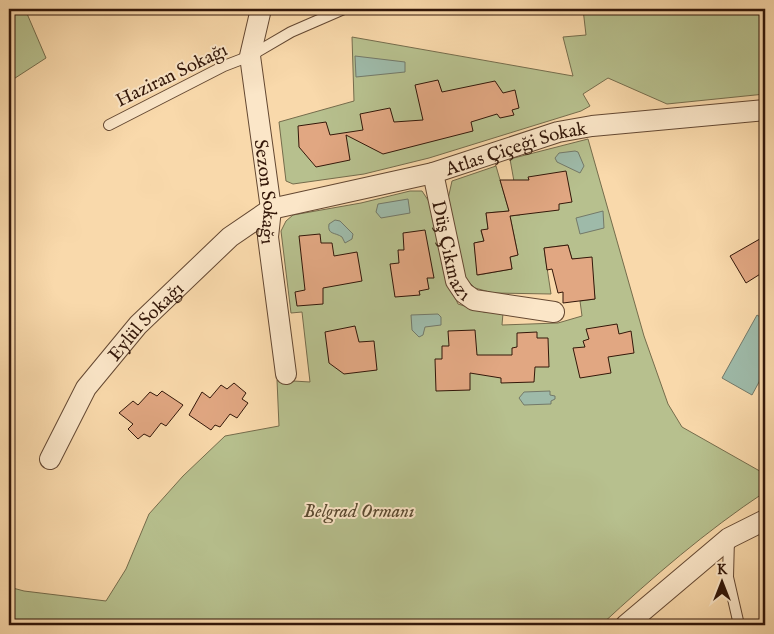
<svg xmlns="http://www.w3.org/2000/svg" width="774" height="634" font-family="'IM FELL English',serif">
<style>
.green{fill:#b7c08e;stroke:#756c4c}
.water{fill:#9ebaa9;stroke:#737969}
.building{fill:#e1a782;stroke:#331709}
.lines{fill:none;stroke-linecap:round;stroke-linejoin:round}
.lane-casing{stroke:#644832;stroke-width:12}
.street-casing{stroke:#644832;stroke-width:22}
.lane{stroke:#fbe6c8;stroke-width:10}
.street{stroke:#fbe6c8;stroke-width:20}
.labels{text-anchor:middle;stroke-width:4;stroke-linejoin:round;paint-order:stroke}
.street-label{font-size:19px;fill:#331709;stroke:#fbe6c8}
.park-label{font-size:19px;font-style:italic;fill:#5b4a31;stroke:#fbe6c8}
</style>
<rect width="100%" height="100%" fill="#f9d9ab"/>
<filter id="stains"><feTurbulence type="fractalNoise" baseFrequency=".004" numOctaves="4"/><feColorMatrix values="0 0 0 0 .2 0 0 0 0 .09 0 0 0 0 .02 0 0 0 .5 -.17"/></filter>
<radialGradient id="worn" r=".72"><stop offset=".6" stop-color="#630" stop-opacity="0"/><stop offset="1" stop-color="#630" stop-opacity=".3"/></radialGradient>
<!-- green -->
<g class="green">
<polygon points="9,9 25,9 46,58 9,82"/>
<polygon points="583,9 765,9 765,94 667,104 608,78 583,94 590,106 581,111 429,158 364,174 293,184 286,181 279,122 354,101 352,37 573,76 563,37 586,35"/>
<path d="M588 139 644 336 668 404 682 427 765 474V492C706 531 653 577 601 625H9V587L24 591 106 601 126 569 149 514 183 476 225 436 279 426 277 380 310 382 302 312 291 313 281 231 286 221 293 215 361 203 410 191H422L430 203 444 273 458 304 484 312 503 313 502 325 558 323 582 316 580 301 595 299 591 258 572 259 568 245 544 248 551 294 493 293 475 288 464 277 448 199 452 181 496 166 509 211 486 213 488 229 481 231 484 241 474 243 478 275 512 269 510 257 518 255 510 216 520 215 510 159Z"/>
</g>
<!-- water -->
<g class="water">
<polygon points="355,56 405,62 405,72 356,77"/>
<polygon points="575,151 578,152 584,166 580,173 557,162 555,158 559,153"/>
<polygon points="408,199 410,213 381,218 376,212 378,204"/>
<polygon points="603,211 604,228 580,234 576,218"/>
<path d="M335 220 340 221 353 234 352 239 345 243 342 237C335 232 327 235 329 224Z"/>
<polygon points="438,314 441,317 441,325 425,327 423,335 419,337 412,330 411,315"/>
<polygon points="757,315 765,320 765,371 752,395 722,378"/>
<polygon points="550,391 550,395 555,396 555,399 551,401 551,404 524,405 519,398 524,392"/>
</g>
<!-- building -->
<g class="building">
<polygon points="438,80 442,92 495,81 503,93 515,90 519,108 512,110 514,115 500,118 497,114 471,122 473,131 383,154 346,135 350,160 316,167 299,147 298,126 326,122 330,135 363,130 360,114 390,108 394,122 423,120 415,85"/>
<polygon points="566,171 572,202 559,204 559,210 510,216 518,255 510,257 512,269 477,275 474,243 484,241 481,230 488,229 486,213 509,211 500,180 529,180 528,177"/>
<polygon points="425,230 434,278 427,278 429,289 419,291 420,295 395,297 390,264 399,263 398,250 404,250 403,233"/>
<polygon points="320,234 321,243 332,243 334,256 357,252 362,281 323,288 323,304 297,306 295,292 305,290 299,236"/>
<polygon points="765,236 765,271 746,283 730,256"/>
<polygon points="568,245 572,259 592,257 595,299 563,303 563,292 558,293 552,269 547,270 544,248"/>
<polygon points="617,324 619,334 631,331 634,353 608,357 611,373 580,378 573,348 585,347 583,341 589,339 586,329"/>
<polygon points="355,326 359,342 374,341 377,370 344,374 329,363 325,332"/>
<polygon points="475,330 477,355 512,355 512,348 517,347 517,333 537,332 537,338 548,338 549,367 535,367 534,382 501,383 501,378 470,373 470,390 436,391 435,359 442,359 442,346 449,346 448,331"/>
<polygon points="234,383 246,393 242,399 248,403 237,418 230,414 220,427 215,425 211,430 189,415 202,392 210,398 221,385 227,389"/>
<polygon points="162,391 183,405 166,426 161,423 150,437 144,434 138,439 128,429 133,424 119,413 133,401 138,405 150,392 157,396"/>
</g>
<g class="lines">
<!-- lane casing -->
<g class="lane-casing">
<g id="lane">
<polyline points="109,125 224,66 250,56 291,32 344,9"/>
<polyline points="729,538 728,577 739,625"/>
</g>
</g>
<!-- street casing -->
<g class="street-casing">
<g id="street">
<path id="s1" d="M261 9 250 56 271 209 268 237 286 374"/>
<path id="s2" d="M433 173 456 281 464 293 474 300 554 312"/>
<path id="s3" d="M50 459 86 388 138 325 230 237 271 209 433 173 558 132 592 126 765 110"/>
<polyline points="626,625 729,538 765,520"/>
</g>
</g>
<!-- lane -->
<use href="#lane" class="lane"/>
<!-- street -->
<use href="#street" class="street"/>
</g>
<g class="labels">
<!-- street labels -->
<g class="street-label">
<text transform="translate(171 74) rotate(-26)" y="7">Haziran Sokağı</text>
<text dy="7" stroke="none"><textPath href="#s3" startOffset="591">Atlas Çiçeği Sokak</textPath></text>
<text dy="7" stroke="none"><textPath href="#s1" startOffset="185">Sezon Sokağı</textPath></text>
<text dy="7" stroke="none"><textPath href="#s2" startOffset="79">Düş Çıkmazı</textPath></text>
<text dy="7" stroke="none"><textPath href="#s3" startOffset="169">Eylül Sokağı</textPath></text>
</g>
<!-- park labels -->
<g class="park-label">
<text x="359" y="517">Belgrad Ormanı</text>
</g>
</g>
<!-- margin -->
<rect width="774" height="634" fill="none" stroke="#f9d9ab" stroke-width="30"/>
<rect x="10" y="10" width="754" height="614" fill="none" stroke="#331709" stroke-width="2.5"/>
<rect x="15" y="15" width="744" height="604" fill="none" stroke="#331709"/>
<!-- north arrow -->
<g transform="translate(722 582)" stroke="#fbe6c8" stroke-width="4" paint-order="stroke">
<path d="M0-4L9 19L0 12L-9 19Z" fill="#331709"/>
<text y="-8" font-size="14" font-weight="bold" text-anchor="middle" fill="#331709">K</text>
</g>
<rect width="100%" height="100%" filter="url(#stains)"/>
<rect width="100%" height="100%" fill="url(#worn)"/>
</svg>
